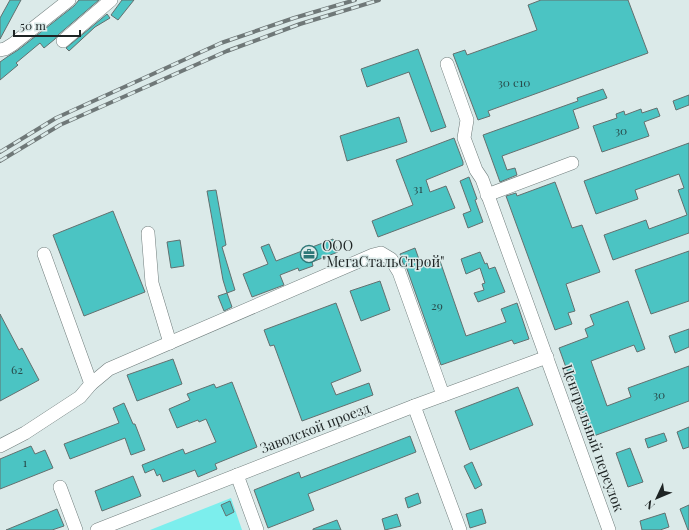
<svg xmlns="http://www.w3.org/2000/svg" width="689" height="530" font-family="'Playfair Display',serif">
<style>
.green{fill:#7ceeed}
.building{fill:#4bc4c3;stroke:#63706f}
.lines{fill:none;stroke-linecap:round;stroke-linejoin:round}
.minor-casing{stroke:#717e7d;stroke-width:14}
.minor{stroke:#fff;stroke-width:13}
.rail-casing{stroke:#6f7878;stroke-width:4}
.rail{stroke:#dbeae9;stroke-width:2.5;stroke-dasharray:8;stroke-linecap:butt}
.labels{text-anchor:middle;stroke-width:3;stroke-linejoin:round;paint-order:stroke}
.number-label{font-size:12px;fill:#294c4c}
.poi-label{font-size:14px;fill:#1e2424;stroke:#dbeae9;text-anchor:start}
.street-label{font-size:14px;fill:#1e2424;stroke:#dbeae9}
</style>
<rect width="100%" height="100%" fill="#dbeae9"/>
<!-- green -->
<polygon class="green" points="231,498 242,530 150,530"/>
<!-- building -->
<g class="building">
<polygon points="10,0 21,0 0,39 0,18"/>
<polygon points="79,0 99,0 58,35 55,39 44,48 40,43 16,63 18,65 0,80 0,62 7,57 18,50 74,6"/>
<polygon points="122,0 134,0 118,20 111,15"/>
<polygon points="541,0 628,0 648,53 488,111 490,116 478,120 453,54 465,50 467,55 537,30 528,5"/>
<polygon points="107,14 110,18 95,27 69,51 66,48"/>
<polygon points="418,49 446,127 431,132 409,72 367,87 361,69"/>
<polygon points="603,89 607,98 573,110 579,128 502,156 507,170 515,168 517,175 500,182 483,135 578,101 577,98"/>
<polygon points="689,95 689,105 676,110 673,101"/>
<polygon points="657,108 660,116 644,122 649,136 602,152 593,126 617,118 616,114 624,111 625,115 641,109 642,113"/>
<polygon points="399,117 407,142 347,161 340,136"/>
<polygon points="454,138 463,162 463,165 426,180 430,192 446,186 455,208 378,237 372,221 413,205 396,160"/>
<polygon points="689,143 689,233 613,260 604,235 646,220 649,229 687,215 678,190 684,188 679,174 635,190 638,199 596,214 584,181"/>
<polygon points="469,177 477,199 475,200 483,222 468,228 463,214 471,211 460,181"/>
<polygon points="555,182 572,228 582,225 600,272 566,284 575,311 568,313 572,324 555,330 506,196 516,193 517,196"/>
<polygon points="216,190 226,245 222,247 235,290 227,293 223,280 207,191"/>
<polygon points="113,211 145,292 84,316 53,235"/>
<polygon points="333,239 338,252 312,262 313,266 299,271 298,268 280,275 284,285 252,297 243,274 268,264 261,247 269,244 276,261"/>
<polygon points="180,240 184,266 171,268 167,242"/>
<polygon points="415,248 421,265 439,258 466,336 506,322 501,309 517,303 529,339 514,344 512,340 441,365 407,269 403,263 400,254"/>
<polygon points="689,251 689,301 651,314 635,270"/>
<polygon points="480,252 485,264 487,263 489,269 495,267 505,292 478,302 474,293 484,290 482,284 485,283 480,268 466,274 461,259"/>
<polygon points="380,281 390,310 361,321 350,291"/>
<polygon points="227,293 232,307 224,311 218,296"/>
<polygon points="628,301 645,349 637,352 634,345 591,361 607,406 631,397 628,388 689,366 689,401 591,437 559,348 588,337 585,329 594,325 590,315"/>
<polygon points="336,303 361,371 331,383 336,395 369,383 373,395 302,421 274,345 270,346 264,330"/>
<polygon points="0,314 19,350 22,348 39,380 0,401"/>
<polygon points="689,329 689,347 675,353 669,336"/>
<polygon points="173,359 182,384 137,401 127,375"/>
<polygon points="232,382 257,447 215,464 217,469 198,477 195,470 163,482 160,474 157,476 154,469 145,473 142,465 183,449 185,454 216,442 206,419 199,422 198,420 177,428 169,409 190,400 187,394 214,384 216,388"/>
<polygon points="518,387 533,425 470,450 455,411"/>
<polygon points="124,403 133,424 135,424 145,450 131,455 125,438 70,459 64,444 119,423 113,408"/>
<polygon points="689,427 689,447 683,449 677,432"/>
<polygon points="664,433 667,441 648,448 645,439"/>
<polygon points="410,436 416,452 308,494 314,510 268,528 254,490 299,472 301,478"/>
<polygon points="31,446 35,454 45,450 53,468 0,489 0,459"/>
<polygon points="630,448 643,482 628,487 616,453"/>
<polygon points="472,462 482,485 475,489 464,466"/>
<polygon points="133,476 141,496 102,511 95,491"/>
<polygon points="418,493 421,503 408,508 405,498"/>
<polygon points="230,501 234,512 226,516 221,505"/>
<polygon points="689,505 689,530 688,530 680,509"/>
<polygon points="57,509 64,526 52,530 6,530"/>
<polygon points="482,509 486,523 470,528 466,514"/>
<polygon points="665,513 669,527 660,530 642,530 640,521"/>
<polygon points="397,514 401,526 385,530 382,519"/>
<polygon points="337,520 341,530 313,530 313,529"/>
</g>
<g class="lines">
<!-- minor casing -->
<g class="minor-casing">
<g id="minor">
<polyline points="63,41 111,0"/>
<polyline points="0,50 5,49 13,44 69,0"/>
<polyline points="447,64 467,120 464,138 476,170 482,179 609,530"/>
<polyline points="487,195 572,163"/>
<polyline points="148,233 152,283 170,343"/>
<polyline points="44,254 91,384"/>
<polyline points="414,406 460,530"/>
<polyline points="0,446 25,433 80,397 91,384 109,369 373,255 381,253 391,259 399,272 443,395"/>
<polyline points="237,475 257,530"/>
<polyline points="60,487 76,530"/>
<polyline points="97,530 414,406 547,357"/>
</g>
</g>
<!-- minor -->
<use href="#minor" class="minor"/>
<!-- rail casing -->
<g class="rail-casing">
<g id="rail">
<polyline points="0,152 56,118 221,43 294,18 355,0"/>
<polyline points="0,161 60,125 227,51 300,24 379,0"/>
</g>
</g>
<!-- rail -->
<use href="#rail" class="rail"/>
</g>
<!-- icons -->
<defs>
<g id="office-ring" transform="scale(0.9)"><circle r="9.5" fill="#dbeae9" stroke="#2e7777" stroke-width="1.5"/><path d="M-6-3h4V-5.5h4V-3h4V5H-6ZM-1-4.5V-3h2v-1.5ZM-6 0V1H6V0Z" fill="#2e7777"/></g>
</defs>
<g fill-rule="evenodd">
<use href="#office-ring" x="309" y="254"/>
</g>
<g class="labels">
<!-- number labels -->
<g class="number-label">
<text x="514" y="87">30 с10</text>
<text x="621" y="135">30</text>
<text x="418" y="193">31</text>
<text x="437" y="310">29</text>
<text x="17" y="374">62</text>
<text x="659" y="399">30</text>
<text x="25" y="467">1</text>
</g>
<!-- poi labels -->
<g class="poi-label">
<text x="322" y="251">ООО<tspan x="322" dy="16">"МегаСтальСтрой"</tspan></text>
</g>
<!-- street labels -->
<g class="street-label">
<text transform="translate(315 428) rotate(-21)" y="5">Заводской проезд</text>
<text transform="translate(593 438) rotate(70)" y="5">Центральный переулок</text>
</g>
</g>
<!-- north arrow -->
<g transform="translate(657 498) rotate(226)" stroke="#dbeae9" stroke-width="3" paint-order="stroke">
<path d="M0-3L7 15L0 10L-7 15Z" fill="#1e2424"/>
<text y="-6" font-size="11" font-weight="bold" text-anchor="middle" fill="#1e2424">N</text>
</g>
<!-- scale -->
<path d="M14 30v6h66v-6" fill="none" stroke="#1e2424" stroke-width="2"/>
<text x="20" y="30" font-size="12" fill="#1e2424" stroke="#dbeae9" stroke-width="3" paint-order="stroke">50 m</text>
</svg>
